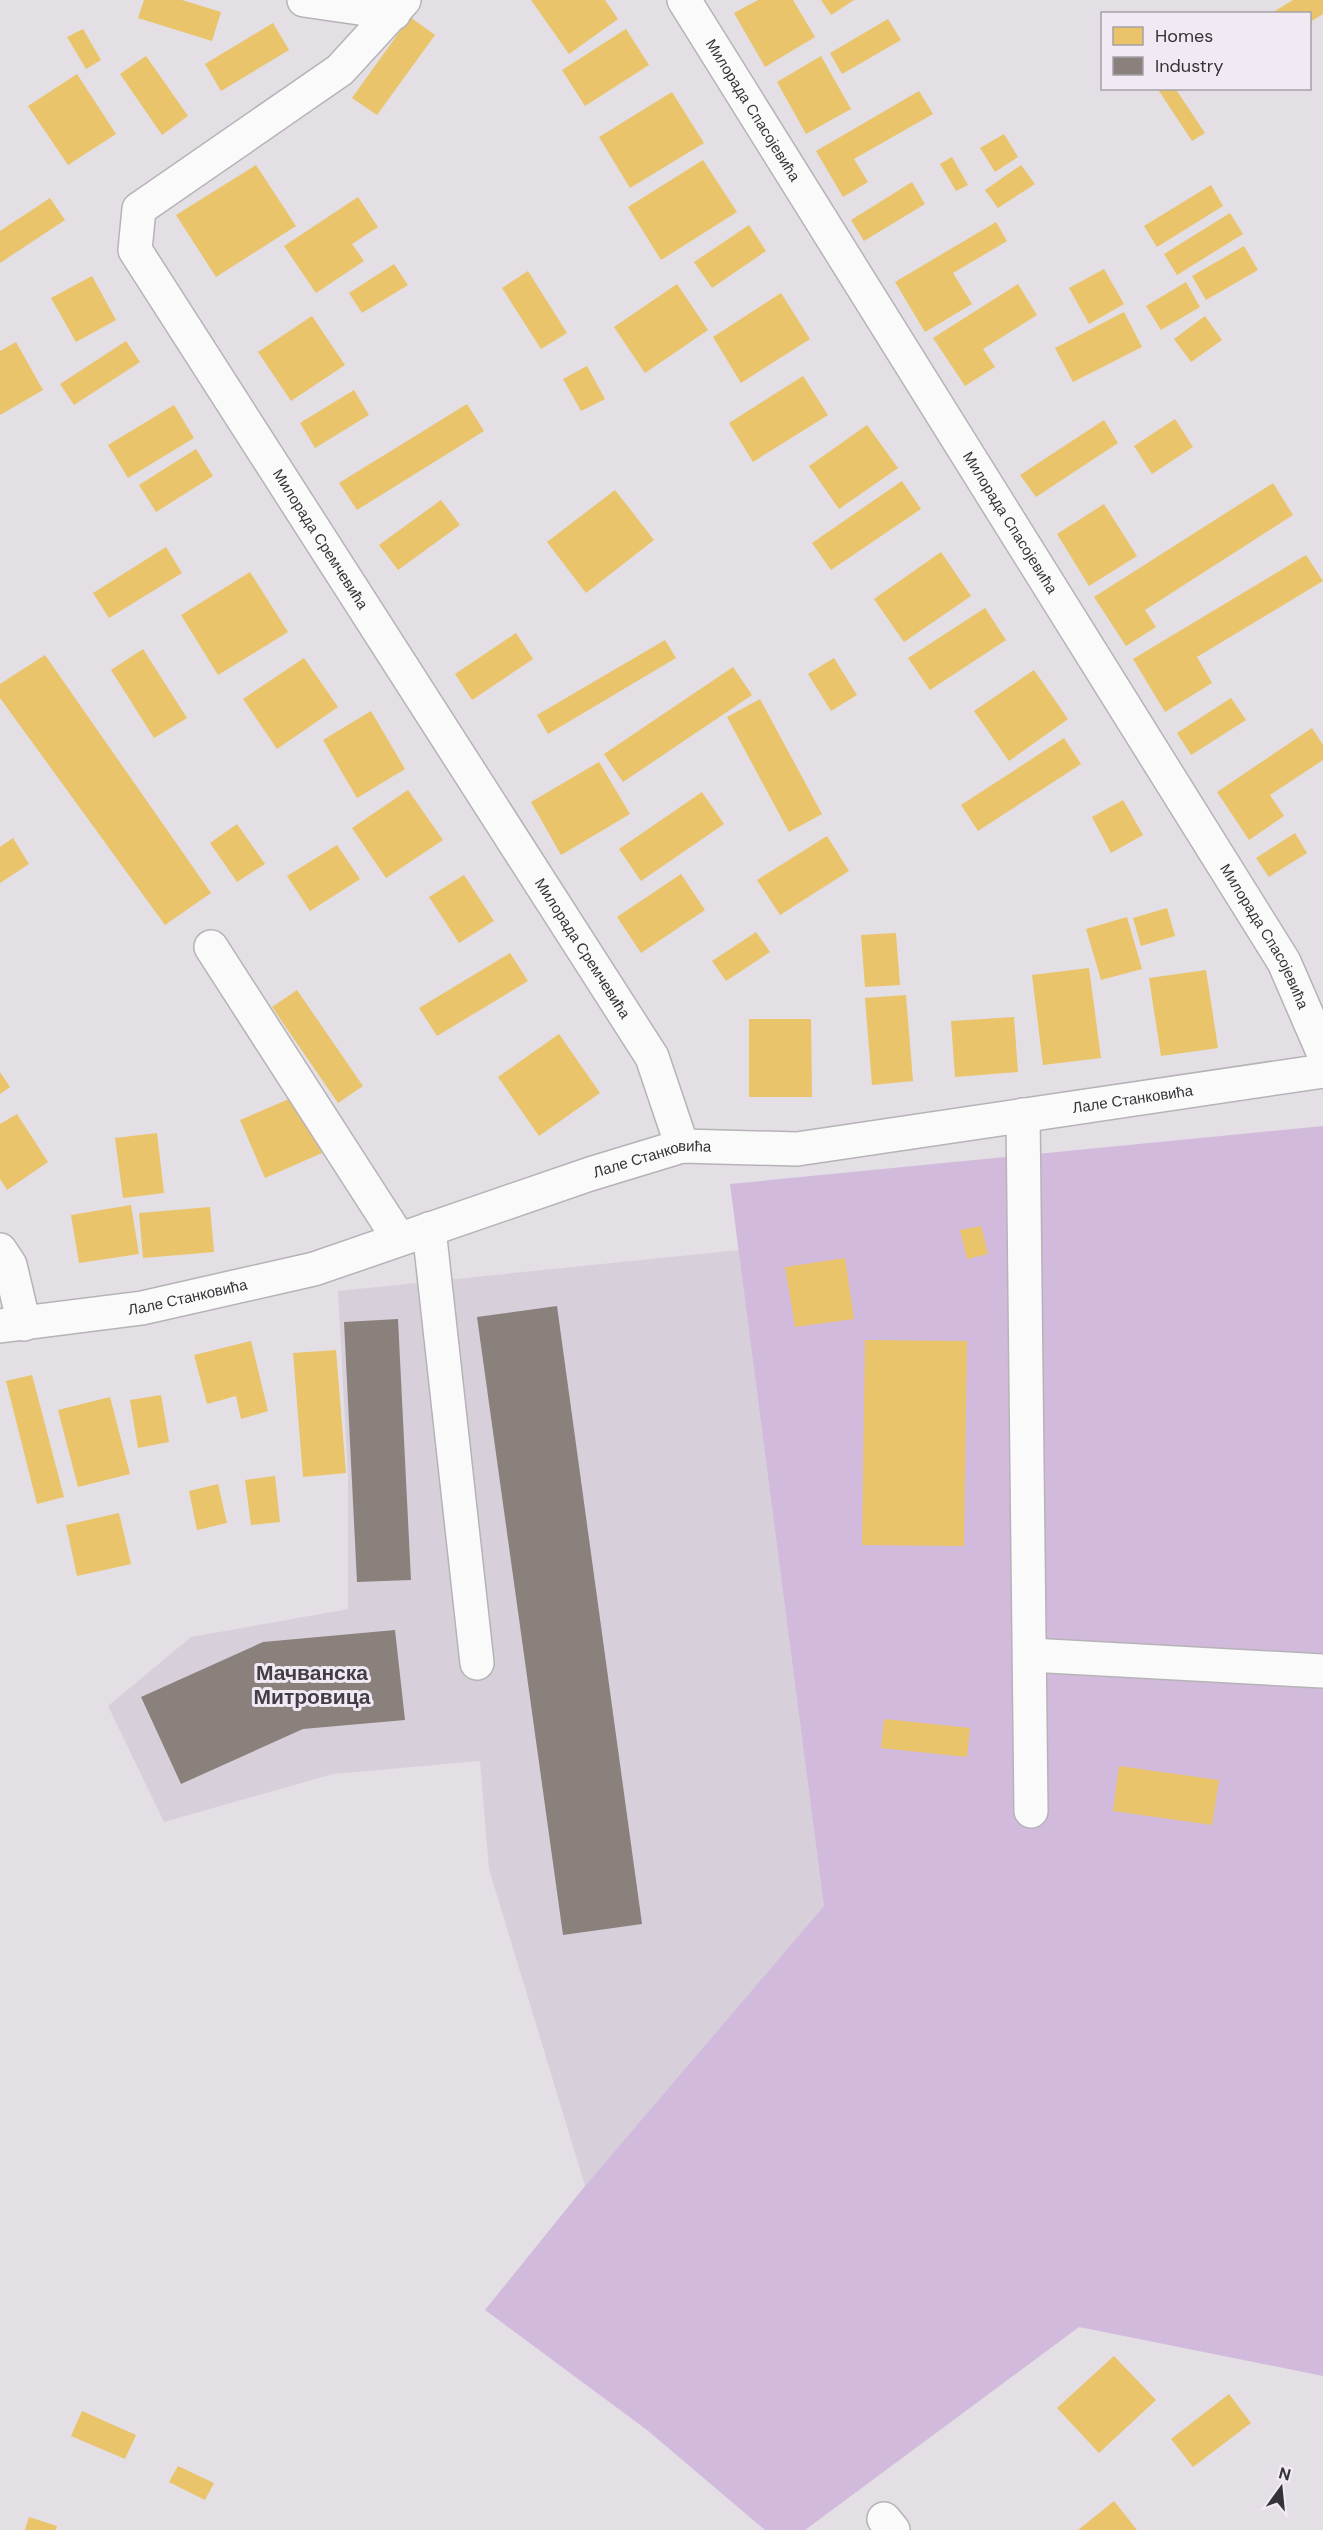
<svg xmlns="http://www.w3.org/2000/svg" width="1323" height="2530" font-family="'DM Sans',sans-serif">
<style>
.built{fill:#d7d0db}
.forest{fill:#d2badc}
.homes{fill:#e9c46a}
.industry{fill:#8a817c}
.lines{fill:none;stroke-linecap:round;stroke-linejoin:round}
.minor-casing{stroke:#b6b3b7;stroke-width:36}
.minor{stroke:#fbfafb;stroke-width:33}
.labels{text-anchor:middle;stroke-width:6;stroke-linejoin:round;paint-order:stroke}
.street-label{font-size:15px;fill:#353337;stroke:#f1eaf4}
.district-label{font-size:21px;font-weight:bold;fill:#433e45;stroke:#f1eaf4}
</style>
<rect width="100%" height="100%" fill="#e3dfe5"/>
<!-- built -->
<polygon class="built" points="739,1250 825,1906 585,2186 489,1869 480,1761 333,1774 164,1822 108,1706 191,1637 348,1609 348,1476 338,1291"/>
<!-- forest -->
<polygon class="forest" points="1323,1126 1323,2376 1079,2327 805,2530 765,2530 647,2430 485,2310 585,2186 824,1906 730,1184"/>
<!-- homes -->
<g class="homes">
<polygon points="144,0 182,0 221,12 212,41 138,18"/>
<polygon points="531,0 605,0 618,19 569,54"/>
<polygon points="758,0 793,0 815,37 765,67 734,13"/>
<polygon points="821,0 854,0 831,15"/>
<polygon points="1293,0 1323,0 1323,14 1310,22 1310,14 1270,14"/>
<polygon points="410,17 435,35 377,115 352,98"/>
<polygon points="888,19 901,40 842,74 830,53"/>
<polygon points="273,23 289,50 221,91 205,64"/>
<polygon points="83,29 101,60 86,69 67,37"/>
<polygon points="626,29 649,65 585,106 562,70"/>
<polygon points="146,56 188,116 162,135 120,74"/>
<polygon points="821,56 851,109 806,134 777,82"/>
<polygon points="77,74 116,134 68,165 28,106"/>
<polygon points="1157,88 1175,88 1205,133 1192,141"/>
<polygon points="919,91 933,114 854,159 868,182 843,197 816,151"/>
<polygon points="672,92 704,143 630,188 599,137"/>
<polygon points="1004,134 1018,157 995,172 980,148"/>
<polygon points="952,157 968,185 956,191 940,164"/>
<polygon points="703,160 737,212 661,260 628,207"/>
<polygon points="256,165 296,226 216,277 176,215"/>
<polygon points="1021,165 1035,184 998,208 985,190"/>
<polygon points="912,182 925,204 864,241 851,220"/>
<polygon points="1211,185 1223,206 1157,247 1144,226"/>
<polygon points="358,197 378,227 352,244 364,261 316,293 284,246"/>
<polygon points="50,198 65,220 0,263 0,231"/>
<polygon points="1230,213 1243,234 1177,275 1164,254"/>
<polygon points="996,222 1007,241 953,273 972,304 925,332 895,282"/>
<polygon points="749,225 766,251 712,288 694,262"/>
<polygon points="1244,246 1258,270 1206,300 1192,276"/>
<polygon points="394,264 408,285 362,313 349,293"/>
<polygon points="1104,269 1124,304 1089,324 1069,288"/>
<polygon points="528,271 567,333 541,349 502,288"/>
<polygon points="92,276 116,320 76,342 51,298"/>
<polygon points="1186,282 1200,307 1161,330 1146,306"/>
<polygon points="677,284 708,330 645,373 614,327"/>
<polygon points="1018,284 1037,315 983,349 995,367 965,386 933,338"/>
<polygon points="781,293 810,339 741,383 713,337"/>
<polygon points="1124,312 1142,347 1073,382 1055,348"/>
<polygon points="312,316 345,365 291,401 258,352"/>
<polygon points="1205,316 1222,340 1191,362 1174,339"/>
<polygon points="126,341 140,362 74,405 60,384"/>
<polygon points="16,342 43,390 0,415 0,351"/>
<polygon points="587,366 605,399 581,411 563,379"/>
<polygon points="803,376 828,415 753,462 729,423"/>
<polygon points="354,390 369,415 315,448 300,423"/>
<polygon points="467,404 484,431 357,510 339,483"/>
<polygon points="174,405 194,438 128,478 108,445"/>
<polygon points="1175,419 1193,447 1152,474 1134,446"/>
<polygon points="1104,420 1118,443 1036,497 1020,475"/>
<polygon points="867,425 898,468 839,509 809,466"/>
<polygon points="196,449 213,476 156,512 139,485"/>
<polygon points="902,481 921,509 831,570 812,543"/>
<polygon points="1273,483 1293,515 1145,610 1156,627 1126,646 1094,597"/>
<polygon points="615,490 654,540 586,593 547,542"/>
<polygon points="441,500 460,525 398,570 379,545"/>
<polygon points="1104,504 1137,556 1089,586 1057,534"/>
<polygon points="166,547 182,573 109,618 93,593"/>
<polygon points="941,552 971,596 904,642 874,599"/>
<polygon points="1306,555 1323,581 1197,657 1212,683 1165,712 1133,659"/>
<polygon points="250,572 288,632 218,675 181,615"/>
<polygon points="985,608 1006,640 930,690 908,658"/>
<polygon points="516,633 533,659 472,700 455,674"/>
<polygon points="665,640 676,658 548,734 537,715"/>
<polygon points="143,649 187,718 154,738 111,670"/>
<polygon points="45,655 211,893 165,925 0,698 0,684"/>
<polygon points="304,658 338,707 277,749 243,699"/>
<polygon points="834,658 857,695 831,711 808,674"/>
<polygon points="733,667 752,695 623,782 604,754"/>
<polygon points="1034,670 1068,719 1009,761 974,711"/>
<polygon points="1231,698 1246,720 1191,755 1177,733"/>
<polygon points="760,699 822,814 789,832 727,717"/>
<polygon points="371,711 405,769 357,798 323,740"/>
<polygon points="1312,728 1323,745 1323,760 1270,795 1284,816 1249,840 1217,792"/>
<polygon points="1064,738 1081,764 978,831 961,805"/>
<polygon points="599,762 630,814 561,855 531,802"/>
<polygon points="408,790 443,840 386,878 352,828"/>
<polygon points="702,792 724,824 641,881 619,849"/>
<polygon points="1123,800 1143,835 1111,853 1092,817"/>
<polygon points="237,824 265,864 237,882 210,843"/>
<polygon points="1295,833 1307,853 1269,877 1256,858"/>
<polygon points="827,836 849,871 780,915 757,880"/>
<polygon points="13,838 29,864 0,883 0,847"/>
<polygon points="337,845 360,879 310,911 287,876"/>
<polygon points="681,874 705,910 641,953 617,917"/>
<polygon points="464,875 494,921 459,943 429,897"/>
<polygon points="1167,908 1175,936 1141,946 1133,918"/>
<polygon points="1127,917 1142,969 1101,980 1086,929"/>
<polygon points="756,932 770,952 726,981 712,961"/>
<polygon points="896,933 900,985 865,987 861,935"/>
<polygon points="510,953 528,981 437,1036 419,1008"/>
<polygon points="1089,968 1101,1058 1043,1065 1032,975"/>
<polygon points="1206,970 1218,1048 1161,1056 1149,978"/>
<polygon points="297,990 363,1086 338,1103 272,1007"/>
<polygon points="906,995 913,1081 872,1085 865,998"/>
<polygon points="1014,1017 1018,1072 955,1077 951,1021"/>
<polygon points="749,1019 811,1019 812,1097 749,1097"/>
<polygon points="559,1034 600,1093 539,1136 498,1077"/>
<polygon points="0,1072 10,1087 0,1094"/>
<polygon points="296,1096 322,1153 265,1178 240,1120"/>
<polygon points="17,1114 48,1162 7,1190 0,1179 0,1124"/>
<polygon points="157,1133 164,1193 123,1198 115,1138"/>
<polygon points="131,1205 139,1254 79,1263 71,1215"/>
<polygon points="210,1207 214,1252 143,1258 139,1213"/>
<polygon points="981,1226 988,1254 967,1259 960,1230"/>
<polygon points="845,1258 854,1319 795,1327 785,1267"/>
<polygon points="865,1340 967,1341 964,1546 862,1545"/>
<polygon points="251,1341 268,1411 241,1419 236,1396 207,1404 194,1355"/>
<polygon points="336,1350 346,1473 303,1477 293,1353"/>
<polygon points="32,1375 64,1497 37,1504 6,1381"/>
<polygon points="161,1395 169,1442 138,1448 130,1400"/>
<polygon points="110,1397 130,1474 78,1487 58,1410"/>
<polygon points="275,1476 280,1522 251,1525 245,1480"/>
<polygon points="218,1484 227,1523 197,1530 189,1491"/>
<polygon points="119,1513 131,1564 77,1576 66,1525"/>
<polygon points="884,1719 970,1728 967,1757 881,1748"/>
<polygon points="1119,1766 1219,1780 1212,1825 1113,1811"/>
<polygon points="1114,2356 1156,2400 1099,2453 1057,2408"/>
<polygon points="1229,2394 1251,2423 1193,2467 1171,2439"/>
<polygon points="82,2411 136,2435 125,2459 71,2436"/>
<polygon points="178,2466 214,2483 205,2500 169,2482"/>
<polygon points="1114,2501 1137,2530 1078,2530"/>
<polygon points="29,2517 57,2526 56,2530 25,2530"/>
</g>
<!-- industry -->
<g class="industry">
<polygon points="557,1306 642,1924 563,1935 477,1317"/>
<polygon points="398,1319 411,1580 357,1582 344,1322"/>
<polygon points="395,1630 405,1720 303,1729 181,1784 141,1697 263,1642"/>
</g>
<g class="lines">
<!-- minor casing -->
<g class="minor-casing">
<g id="minor">
<polyline points="304,0 394,13"/>
<path id="s1" d="M404 0 340 70 139 209 135 250 652 1057 682 1146"/>
<path id="s2" d="M684 0 1284 962 1323 1052"/>
<polyline points="211,947 399,1239"/>
<polyline points="1023,1115 1031,1811"/>
<polyline points="429,1229 477,1663"/>
<polyline points="0,1250 10,1265 24,1324"/>
<path id="s3" d="M0 1326 142 1308 314 1269 590 1174 682 1146 797 1149 1323 1071"/>
<polyline points="1030,1655 1323,1671"/>
<polyline points="884,2519 893,2530"/>
</g>
</g>
<!-- minor -->
<use href="#minor" class="minor"/>
</g>
<g class="labels">
<!-- street labels -->
<g class="street-label">
<text dy="5" stroke="none"><textPath href="#s2" startOffset="130">Милорада Спасојевића</textPath></text>
<text dy="5" stroke="none"><textPath href="#s2" startOffset="616">Милорада Спасојевића</textPath></text>
<text dy="5" stroke="none"><textPath href="#s1" startOffset="724">Милорада Сремчевића</textPath></text>
<text dy="5" stroke="none"><textPath href="#s2" startOffset="1102">Милорада Спасојевића</textPath></text>
<text dy="5" stroke="none"><textPath href="#s1" startOffset="1210">Милорада Сремчевића</textPath></text>
<text dy="5" stroke="none"><textPath href="#s3" startOffset="1162">Лале Станковића</textPath></text>
<text dy="5" stroke="none"><textPath href="#s3" startOffset="676">Лале Станковића</textPath></text>
<text dy="5" stroke="none"><textPath href="#s3" startOffset="190">Лале Станковића</textPath></text>
</g>
<!-- district labels -->
<g class="district-label">
<text x="312" y="1680">Мачванска<tspan x="312" dy="24">Митровица</tspan></text>
</g>
</g>
<!-- legend -->
<rect x="1101" y="12" width="210" height="78" fill="#f1eaf4" stroke="#a6a1a8" stroke-width="1.5"/>
<rect x="1113" y="27" width="30" height="18" fill="#e9c46a" stroke="#a6a1a8" stroke-width="1.5"/>
<text x="1155" y="42" font-size="18" fill="#353337">Homes</text>
<rect x="1113" y="57" width="30" height="18" fill="#8a817c" stroke="#a6a1a8" stroke-width="1.5"/>
<text x="1155" y="72" font-size="18" fill="#353337">Industry</text>
<!-- north arrow -->
<g transform="translate(1281 2488) rotate(15)" stroke="#f1eaf4" stroke-width="4.5" paint-order="stroke">
<path d="M0-4.5L10 22L0 15L-10 22Z" fill="#353337"/>
<text y="-9" font-size="16" font-weight="bold" text-anchor="middle" fill="#353337">N</text>
</g>
</svg>
